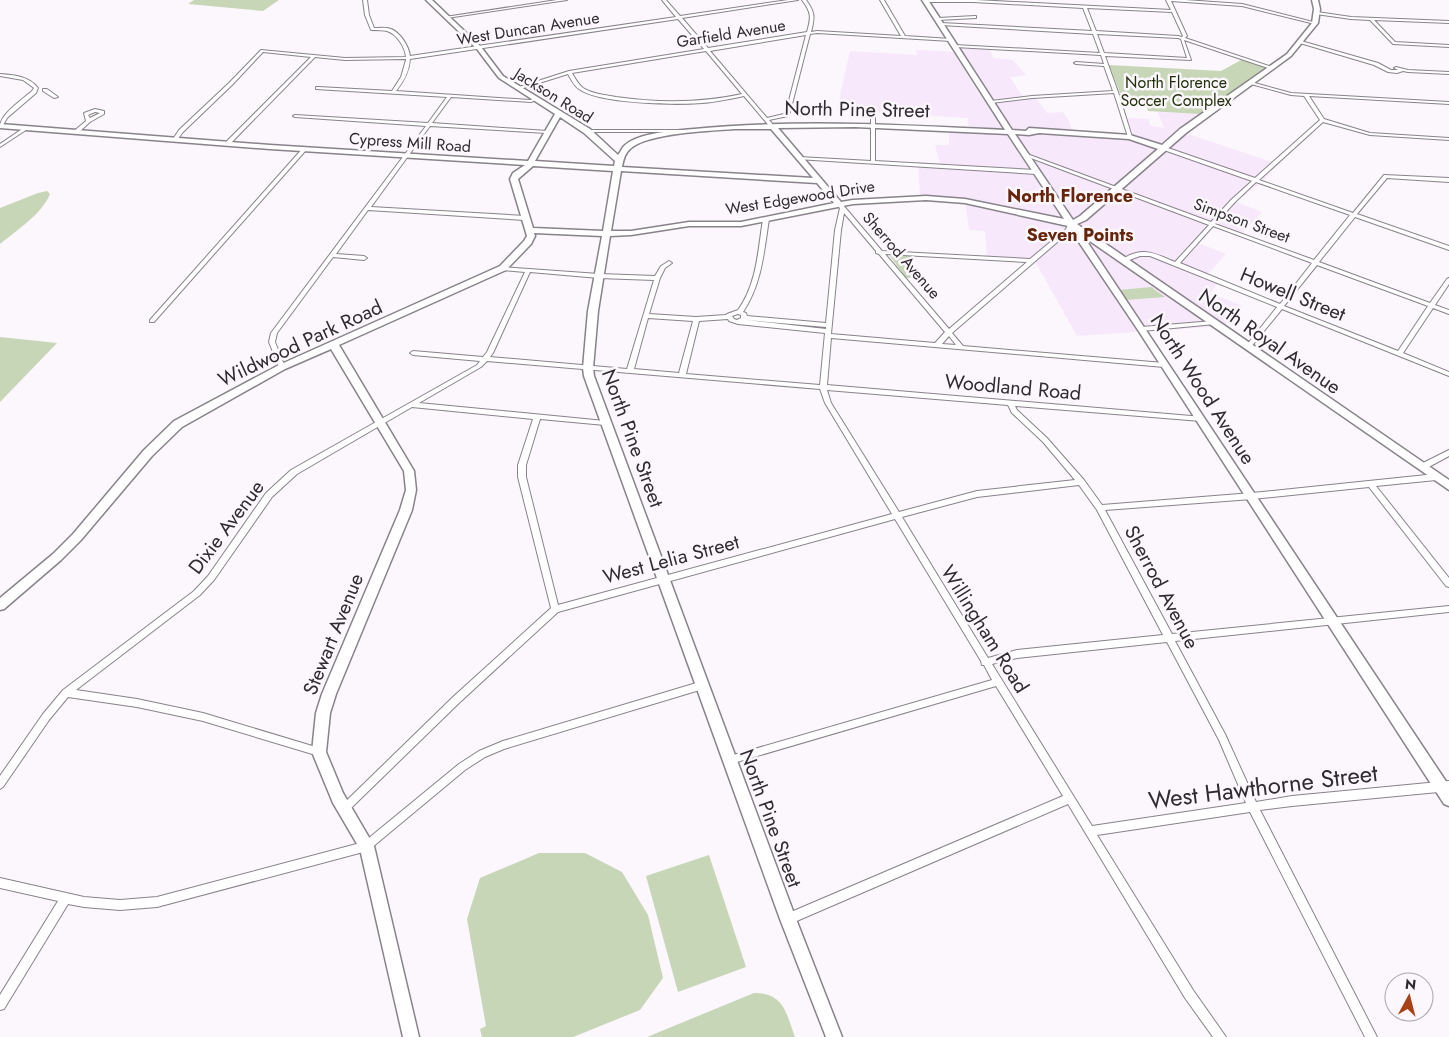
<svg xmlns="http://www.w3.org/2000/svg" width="1449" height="1037" font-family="Jost,sans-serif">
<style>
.commercial{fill:#f7e8fb}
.green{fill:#c7d6b7}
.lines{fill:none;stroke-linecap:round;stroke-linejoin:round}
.street-casing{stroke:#88838a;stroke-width:2}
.secondary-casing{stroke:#88838a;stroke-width:3}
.street{fill:#fff;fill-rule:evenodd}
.secondary{fill:#fff;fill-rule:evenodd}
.labels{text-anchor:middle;stroke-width:5;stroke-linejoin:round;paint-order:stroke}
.far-street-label{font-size:16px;fill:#2f2c2f;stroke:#fcf6fd}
.far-park-label{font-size:16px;fill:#203008;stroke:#fcf6fd}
.far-neighbourhood-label{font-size:18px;font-weight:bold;fill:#67260c;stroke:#fcf6fd}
.street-label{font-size:20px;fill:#2f2c2f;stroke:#fcf6fd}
.near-street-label{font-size:24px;fill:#2f2c2f;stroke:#fcf6fd}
</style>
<rect width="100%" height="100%" fill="#fcf6fd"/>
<!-- commercial -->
<polygon class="commercial" points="960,47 990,49 993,58 1013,60 1026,75 1010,77 1024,99 1035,97 1047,113 1063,112 1069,121 1074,136 1135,140 1127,118 1148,119 1151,126 1164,128 1158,112 1200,114 1179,131 1278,164 1263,181 1236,202 1262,212 1242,233 1216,224 1198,243 1226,254 1208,274 1221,279 1210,293 1242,306 1224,326 1077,336 1035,261 987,258 985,231 969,230 965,199 920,196 918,162 940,164 935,145 949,145 949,131 969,132 968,118 837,110 850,51 917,55 916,50 953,52 983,100 994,100"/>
<!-- green -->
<g class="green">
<polygon points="194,0 279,0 263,11 188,4"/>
<polygon points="1243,59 1269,67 1200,114 1148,111 1146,104 1124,103 1109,65 1221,71"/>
<path d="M47 191 50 194C42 214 17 230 0 244V208L38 193Z"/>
<polygon points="890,256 913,256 913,278 906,278"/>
<polygon points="1151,287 1165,297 1125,300 1118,290"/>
<polygon points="0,337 57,343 0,402"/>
<polygon points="539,853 585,853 622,872 648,915 663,978 640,1010 573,1037 482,1037 480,1029 486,1026 467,919 480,878"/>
<polygon points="709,855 746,967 678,992 646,876"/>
<path d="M754 993C784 993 786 1013 795 1037H647Z"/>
</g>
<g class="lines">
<!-- street casing -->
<g class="street-casing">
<g id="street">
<path d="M363 0H367L369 15 374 28C379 28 386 27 391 29 401 33 409 47 410 56L676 17 662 0H666L680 16 788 0H798L682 18 708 48 807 32C811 18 812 13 802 0H806C815 12 815 17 811 32L817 31 901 36 880 0H884L905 36 951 39 953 40 951 41 817 33 810 34 790 112 788 116 769 120 775 127 773 128H771L744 96C730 99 716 102 702 103 677 105 599 104 579 89 574 86 571 79 568 74L520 89 516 88 569 71 704 49 678 19 410 59C409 72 404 81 396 91L530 100 536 98 538 99 531 102 451 97 432 123 547 131 549 132 547 133 430 126 371 207 525 216 528 218 525 220 368 210 336 254 364 256 367 258 364 260 333 257 277 333 275 342 285 367 282 369 279 367 269 342 271 333 426 126 295 117 293 116 295 115 428 123 447 97 316 89V87H318L392 91 401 77 406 60V59L345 60 315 57 229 145H225V143L311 57 263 52 232 85 183 132 177 140 173 139 179 130 229 83 261 50 345 58 406 57C405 47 397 34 387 31 382 30 376 30 371 30L365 15ZM806 35 786 112 784 114 767 118 710 51ZM706 51 742 94C701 103 658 103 616 97 605 95 593 94 583 88 578 84 575 78 572 73Z"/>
<polygon points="557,0 567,0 447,18 445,17"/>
<path d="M925 0H976L1171 10 1166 0H1185L1242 4 1317 23 1315 24 1242 6 1171 1 1187 36 1185 38 1275 68 1271 69 1184 40 1191 60 1105 56 1118 92 1132 137 1130 138 1128 137 1114 93 1032 98 991 103 989 102 991 101 1032 96 1113 91 1104 66 1076 64 1074 63 1076 62 1104 64 1101 55 955 47 953 46 955 45 1100 53 1093 34 941 25 939 24 941 23 1092 31 1083 8 973 2H926ZM1087 8 1172 12 1183 36 1182 37 1178 36 1096 31ZM1097 34 1178 38 1181 39 1187 58 1104 53Z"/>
<polygon points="1317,12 1351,17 1449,21 1449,23 1374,20 1395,42 1449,45 1449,47 1393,44 1370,20 1351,19 1316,14"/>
<polygon points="975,16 976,16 976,18 938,20 936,19 938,18"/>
<polygon points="1301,41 1378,63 1391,70 1398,70 1394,68 1396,67 1408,70 1449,72 1449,74 1408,72 1403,71 1397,73 1388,72 1374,65 1300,43 1299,42"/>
<path d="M0 74C14 75 29 76 38 88L36 93 7 118 2 127H0C0 114 22 100 32 91L34 88 23 80 0 76Z"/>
<path d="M1251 82 1291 93 1449 102V104L1309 96 1324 119 1370 133 1449 138V140L1370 135 1323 122 1259 180 1353 213 1384 175 1449 178V182L1387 178 1357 214 1449 246V250L1355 217 1319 262 1430 303 1447 279 1449 278V284L1435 305 1449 310V314L1433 308 1403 353 1449 372V376L1282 309 1250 348H1246V346L1277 307 1150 256H1140L1124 262 1121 260C1142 246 1154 253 1175 262L1209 225 1023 155 1027 154 1211 222 1231 200 1252 181 1161 149V147H1165L1255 178 1320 120 1304 96 1291 95 1251 84ZM1256 182 1350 215 1314 260 1215 224 1235 202ZM1213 226 1312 263 1280 304 1180 263ZM1317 265 1428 306 1398 351 1284 306Z"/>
<polygon points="43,89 47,89 58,97 54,98 43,91"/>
<polygon points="871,107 875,108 875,161 1036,170 1039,172 1036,174 797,159 797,158 799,157 871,161"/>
<path d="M95 109 104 111V114L90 122 78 133H74V131L86 121 84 113ZM95 112 100 113 90 118 88 115Z"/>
<polygon points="25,127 29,128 0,147 0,144"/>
<polygon points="585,130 683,130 685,131 683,132 587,132 585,131"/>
<polygon points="303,148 307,149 154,322 150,322 150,320"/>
<path d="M839 205H843L882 251 1030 259 1066 229 1069 223H1073L1074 224 1070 231 952 333 963 346 1164 363 1167 365 1164 367 831 338 827 385 1203 417 1204 419 1203 421H1201L1015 406 1017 410 1047 438 1084 480 1102 505 1252 493 1436 474 1439 475 1440 477 1439 479 1436 480 1376 486 1449 578V587L1446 586 1369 487 1252 499 1105 510 1172 634 1449 606V612L1175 641 1225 734 1256 802 1292 796 1449 781V791L1292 806 1260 810 1377 1037H1365L1250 812 1097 835 1193 990 1226 1037H1213L1185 998 1068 804 792 923 788 924 784 923 783 919 784 915 1063 796 996 686 730 764 727 763 725 760 727 757 730 756 992 680 984 665H982L981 661 895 519 558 612 459 703 347 812 344 814 341 812 339 809 341 806 453 697 551 608 518 477V465L533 419 412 407 297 474 272 497 214 580 200 595 76 690 137 699 203 713 319 748 322 749 324 752 322 755 319 756 203 721 137 707 68 697 49 720 3 787 0 789V776L43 714 63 690 194 591 208 576 266 493 291 470 477 365 480 361 413 355 410 353 413 351 483 357 487 352 525 272 503 270 500 268 501 267 599 274 655 276 661 266 669 261 672 263 665 268 660 278 649 314 696 317 726 315 727 314 738 310C757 284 758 250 763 219L766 217 769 219C764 251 762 284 743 312L746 313 747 316 826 323 835 230 840 208 838 206ZM844 213 876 251V253L879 254 945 332 935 343 831 334 841 230ZM885 254 1027 262 949 329ZM530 272 599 278 654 280 627 369 490 357 493 353ZM738 314 741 315V318L737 320 734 319 732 316ZM648 318 693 321 679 373 634 369ZM728 319 729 321 738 324 825 333 820 385 686 374 699 321ZM746 320 826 327V329ZM949 336 956 345 942 344ZM487 361 820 389 825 403 892 514 558 605 526 477V465L540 419 605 425 608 423 605 421 419 403 481 367ZM827 390 1008 405 1012 413 1043 442 1075 480 977 491 899 512 831 403ZM1079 485 1097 510 1163 635 1017 650 988 658 902 517 977 497ZM1167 642 1219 740 1246 803 1092 826 992 664 1017 658Z"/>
<polygon points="1213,321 1215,322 1215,324 1142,331 1139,329 1142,327"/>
<polygon points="1449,450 1449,456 1425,469 1419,469 1418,467 1419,465"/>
<polygon points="703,681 706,682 707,685 706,688 703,689 504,749 485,757 465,770 370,849 367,851 157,907 120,910 84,907 68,904 4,1009 0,1010 0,995 58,901 0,888 0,878 84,897 120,900 157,897 364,842 459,764 479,751 503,741"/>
</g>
</g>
<!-- secondary casing -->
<g class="secondary-casing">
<path id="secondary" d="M426 0H432L481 47 503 76 590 129 618 155C620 153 622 148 624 146 639 132 674 131 694 129 797 119 901 125 1005 130L922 0H928L1012 130 1026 131 1029 128 1130 135 1162 145 1180 129 1287 54 1312 23 1314 9 1312 0H1318L1320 9 1318 23 1291 56 1186 133 1086 220 1077 224 1449 480V490L1084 237 1449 786V806L1444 804 1138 330 1068 226 965 203 926 200 853 204 741 226H689L631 235 610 236 598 311 593 368 594 376 796 919 842 1037H826L780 919 584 376 583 368 588 311 602 236 534 233 535 236 531 244 506 270 339 345 414 471 416 490 412 510 336 694 330 713 326 752 343 793 374 846 419 1037H403L360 849 333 803 312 752 316 713 322 694 400 510 406 490 404 471 331 349 285 369 182 427 152 456 81 540 61 560 4 609 0 610V598L53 554 73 534 144 450 174 421 279 365 500 266 524 241 527 236 510 179 513 173 525 165 270 149 0 128V124L270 145 528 161 555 114 499 78 477 49ZM560 117 584 133 615 161 614 166 535 161ZM855 127 1008 134 1064 219 965 199 926 196 853 200 841 202 778 128ZM734 129H771L813 178 622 167C623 161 625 153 630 149 646 133 710 131 734 129ZM1039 133 1129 139 1158 149 1080 216 1073 220 1015 134 1029 135ZM533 166 613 171 603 231 533 228 518 179ZM621 171 817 183 834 203 741 222H689L631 231H611Z"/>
</g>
<!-- street -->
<use href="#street" class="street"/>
<!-- secondary -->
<use href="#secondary" class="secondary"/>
</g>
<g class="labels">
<!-- far-street labels -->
<g class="far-street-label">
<text transform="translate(528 28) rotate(-9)" y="6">West Duncan Avenue</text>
<text transform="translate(731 33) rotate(-9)" y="6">Garfield Avenue</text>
<text transform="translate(554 95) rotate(32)" y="6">Jackson Road</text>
<text transform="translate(410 142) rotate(4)" y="6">Cypress Mill Road</text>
<text transform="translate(800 197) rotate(-9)" y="6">West Edgewood Drive</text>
<text transform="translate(1242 220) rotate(20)" y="6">Simpson Street</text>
<text transform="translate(902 255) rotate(49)" y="6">Sherrod Avenue</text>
</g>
<!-- far-park labels -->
<g class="far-park-label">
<text x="1176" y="88">North Florence<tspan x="1176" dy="18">Soccer Complex</tspan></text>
</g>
<!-- far-neighbourhood labels -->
<g class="far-neighbourhood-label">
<text x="1070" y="202">North Florence</text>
<text x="1080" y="241">Seven Points</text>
</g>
<!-- street labels -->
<g class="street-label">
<text transform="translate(857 109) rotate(1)" y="7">North Pine Street</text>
<text transform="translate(1293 294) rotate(22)" y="7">Howell Street</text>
<text transform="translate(1270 341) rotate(35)" y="7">North Royal Avenue</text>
<text transform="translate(300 343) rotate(-25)" y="7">Wildwood Park Road</text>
<text transform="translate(1013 387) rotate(5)" y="7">Woodland Road</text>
<text transform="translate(1203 389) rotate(57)" y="7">North Wood Avenue</text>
<text transform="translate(633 438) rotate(70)" y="7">North Pine Street</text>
<text transform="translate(226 527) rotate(-53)" y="7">Dixie Avenue</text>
<text transform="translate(671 559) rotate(-15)" y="7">West Lelia Street</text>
<text transform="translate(1162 587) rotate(62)" y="7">Sherrod Avenue</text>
<text transform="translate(985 629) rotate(58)" y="7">Willingham Road</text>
<text transform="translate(333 634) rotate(-68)" y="7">Stewart Avenue</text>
<text transform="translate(771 818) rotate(70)" y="7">North Pine Street</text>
</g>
<!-- near-street labels -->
<g class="near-street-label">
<text transform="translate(1263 787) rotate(-7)" y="8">West Hawthorne Street</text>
</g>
</g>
<!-- north arrow -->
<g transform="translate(1409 997) rotate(7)"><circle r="24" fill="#fcf6fd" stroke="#aaa5ab"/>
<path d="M0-4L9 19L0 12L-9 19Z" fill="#a74117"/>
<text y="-8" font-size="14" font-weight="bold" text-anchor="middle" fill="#2f2c2f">N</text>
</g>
</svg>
